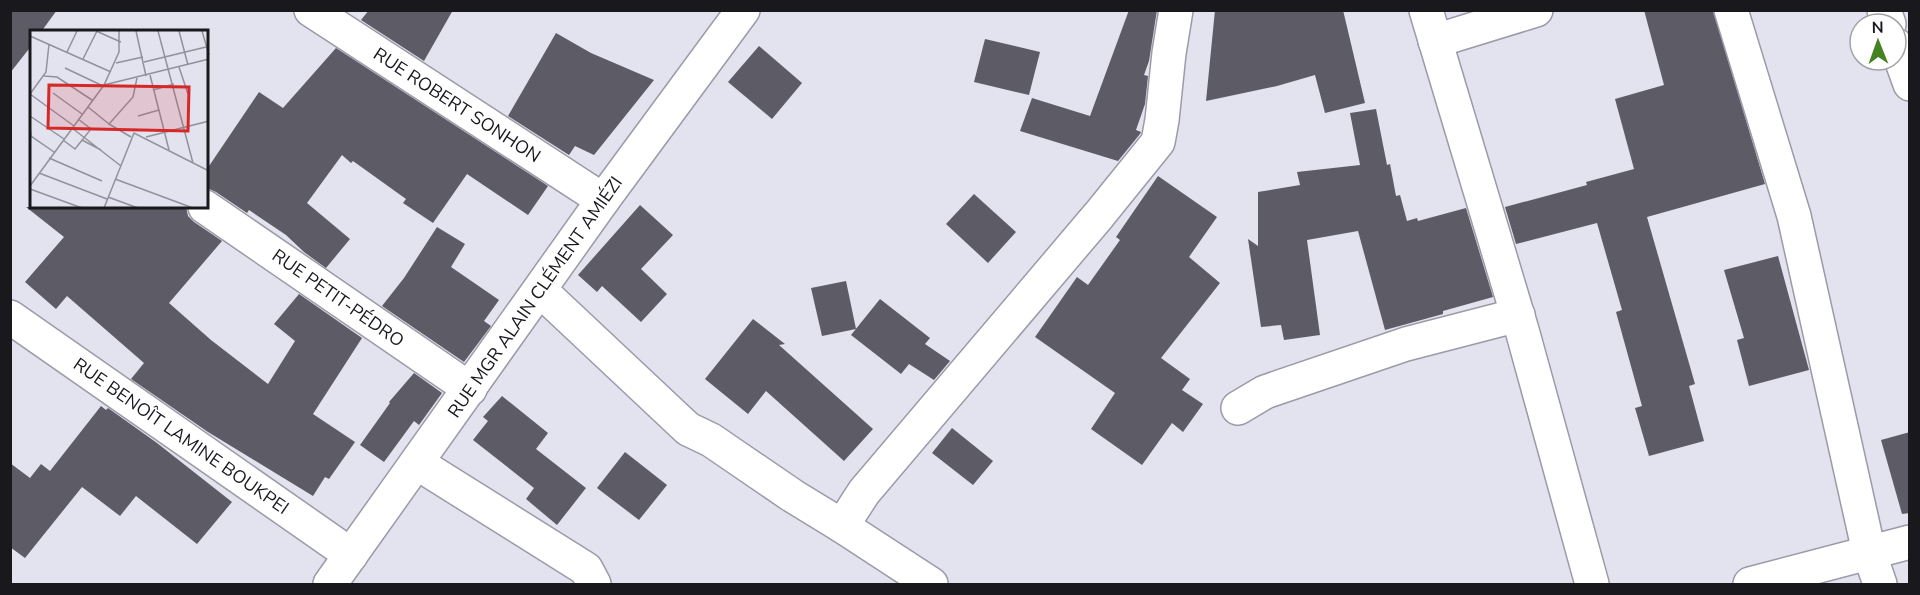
<svg xmlns="http://www.w3.org/2000/svg" width="1920" height="595" font-family="'Nunito Sans',sans-serif">
<style>
.building{fill:#5c5b66}
.lines{fill:none;stroke-linecap:round;stroke-linejoin:round}
.minor-casing{stroke:#9b9aa7;stroke-width:36}
.minor{stroke:#fff;stroke-width:33}
.labels{text-anchor:middle;stroke-width:6;stroke-linejoin:round;paint-order:stroke}
.street-label{font-size:18px;fill:#19181d;stroke:#fff}
.inset-road{fill:none;stroke:#92919b;stroke-width:1.5}
.view{fill:#d62828;fill-opacity:0.15;stroke:#d62828;stroke-width:3}
.inset-edge{fill:none;stroke:#19181d;stroke-width:3}
</style>
<rect width="100%" height="100%" fill="#e3e2ef"/>
<!-- building -->
<g class="building">
<polygon points="10,10 57,10 41,32 32,32 32,45 10,73"/>
<polygon points="369,10 453,10 424,61 361,20"/>
<polygon points="1129,10 1157,10 1149,61 1144,75 1148,76 1145,104 1136,130 1141,132 1140,134 1118,161 1020,131 1032,98 1090,116"/>
<polygon points="1215,10 1343,10 1365,103 1325,113 1315,75 1277,86 1206,101"/>
<polygon points="1644,10 1713,10 1765,184 1647,217 1695,384 1689,386 1704,441 1649,456 1635,408 1642,406 1616,312 1622,310 1597,223 1516,244 1505,207 1587,185 1586,182 1634,169 1615,99 1664,85"/>
<polygon points="556,33 591,53 654,80 594,155 575,146 569,155 508,116"/>
<polygon points="985,39 1040,52 1029,95 974,82"/>
<polygon points="759,46 802,83 772,119 728,82"/>
<polygon points="336,48 548,186 528,215 467,174 433,223 403,203 406,199 353,161 351,163 342,155 307,203 350,239 326,268 304,252 286,235 249,210 247,213 216,192 207,188 207,169 259,92 283,108"/>
<polygon points="1376,109 1387,165 1390,164 1396,196 1400,195 1407,221 1417,218 1418,221 1466,208 1493,297 1443,311 1443,314 1385,330 1358,231 1307,240 1320,335 1284,340 1281,325 1261,327 1248,239 1258,246 1258,192 1300,185 1297,172 1360,165 1350,113"/>
<polygon points="1158,176 1217,217 1189,257 1220,283 1161,358 1190,379 1182,390 1203,404 1183,432 1172,423 1142,465 1091,429 1115,393 1035,337 1077,277 1088,285 1120,240 1116,237"/>
<polygon points="974,194 1016,232 988,263 946,224"/>
<polygon points="640,205 673,235 641,269 667,294 641,322 602,286 597,292 578,275"/>
<polygon points="26,207 186,207 188,216 194,222 222,241 169,303 211,340 268,384 295,341 274,324 299,294 362,338 313,414 355,442 329,479 325,477 313,496 208,432 131,379 144,363 67,296 56,309 25,282 64,237"/>
<polygon points="437,227 465,244 451,267 499,300 484,321 491,326 464,362 382,306 404,278"/>
<polygon points="1778,256 1809,370 1749,386 1737,340 1744,338 1724,270"/>
<polygon points="846,281 856,329 822,336 811,288"/>
<polygon points="880,299 930,338 925,344 950,361 934,380 909,364 901,374 851,335"/>
<polygon points="753,319 785,344 779,345 873,429 844,461 766,391 748,414 705,379"/>
<polygon points="414,373 442,393 419,425 414,421 384,462 360,445 390,403 389,402"/>
<polygon points="502,396 548,433 536,449 586,488 557,525 526,499 534,488 473,440 488,421 483,417"/>
<polygon points="101,406 106,410 108,408 157,443 232,502 197,544 136,496 120,516 82,487 25,558 10,547 10,463 30,478 41,464 50,471"/>
<polygon points="952,428 993,461 973,485 932,453"/>
<polygon points="1910,432 1910,513 1902,514 1881,440"/>
<polygon points="625,452 667,485 639,520 597,488"/>
</g>
<g class="lines">
<!-- minor casing -->
<g class="minor-casing">
<g id="minor">
<polyline points="311,10 603,200"/>
<polyline points="1426,10 1522,330 1592,584"/>
<polyline points="1731,10 1794,216 1869,552 1880,584"/>
<polyline points="1884,10 1889,24"/>
<polyline points="1435,41 1536,10"/>
<polyline points="1896,45 1910,84"/>
<polyline points="205,207 470,389"/>
<polyline points="540,290 688,429 711,440 793,496 842,526"/>
<polyline points="10,317 351,555"/>
<polyline points="1238,408 1265,392 1406,344 1518,315"/>
<polyline points="417,463 586,569 594,584"/>
<polyline points="330,584 603,200 743,10"/>
<polyline points="931,584 842,526 864,492 1099,215 1158,142 1162,120 1169,53 1176,10"/>
<polyline points="1750,584 1910,542"/>
</g>
</g>
<!-- minor -->
<use href="#minor" class="minor"/>
</g>
<g class="labels">
<!-- street labels -->
<g class="street-label">
<text transform="translate(457 105) rotate(33)" y="6">RUE ROBERT SONHON</text>
<text transform="translate(535 297) rotate(-55)" y="6">RUE MGR ALAIN CLÉMENT AMIÉZI</text>
<text transform="translate(338 298) rotate(35)" y="6">RUE PETIT-PÉDRO</text>
<text transform="translate(181 436) rotate(35)" y="6">RUE BENOÎT LAMINE BOUKPEI</text>
</g>
</g>
<!-- overview -->
<g transform="translate(30 30)">
<rect width="178" height="178" fill="#e3e2ef"/>
<path class="inset-road" d="M66 1 91 12M106 1 116 46M128 1 163 133M149 1 158 35M172 1 179 25M0 6 81 42M37 22 47 1M53 29 67 1M114 32 176 17M86 33 113 27M149 37 158 64M35 38 73 56M120 45 139 120M14 46 27 47 62 70M74 55 179 29M123 60 144 54M23 63 52 84M0 64 16 42 19 14M0 64 44 96M58 77 79 94M0 86 34 109M108 86 129 80M0 97 1 106 24 122M42 98 91 136M101 107 79 94 103 67 107 48M116 107 179 91M33 110 45 119 61 99 48 89M52 110 71 120M19 128 72 151M9 143 77 169M85 149 163 178M0 156 74 55 89 22V1M0 159 52 178M78 167 108 178M74 178 104 103 179 141"/>
<path class="view" d="M19 55 159 57 158 101 18 98Z"/>
<rect width="178" height="178" class="inset-edge"/>
</g>
<!-- border -->
<rect width="1920" height="595" fill="none" stroke="#19181d" stroke-width="24"/>
<!-- north arrow -->
<g transform="translate(1878 42) rotate(359)"><circle r="28" fill="#ffffff" stroke="#a3a3a5" stroke-width="1.5"/>
<path d="M0-4.5L10 22L0 15L-10 22Z" fill="#458221"/>
<text y="-9" font-size="16" font-weight="bold" text-anchor="middle" fill="#19181d">N</text>
</g>
</svg>
